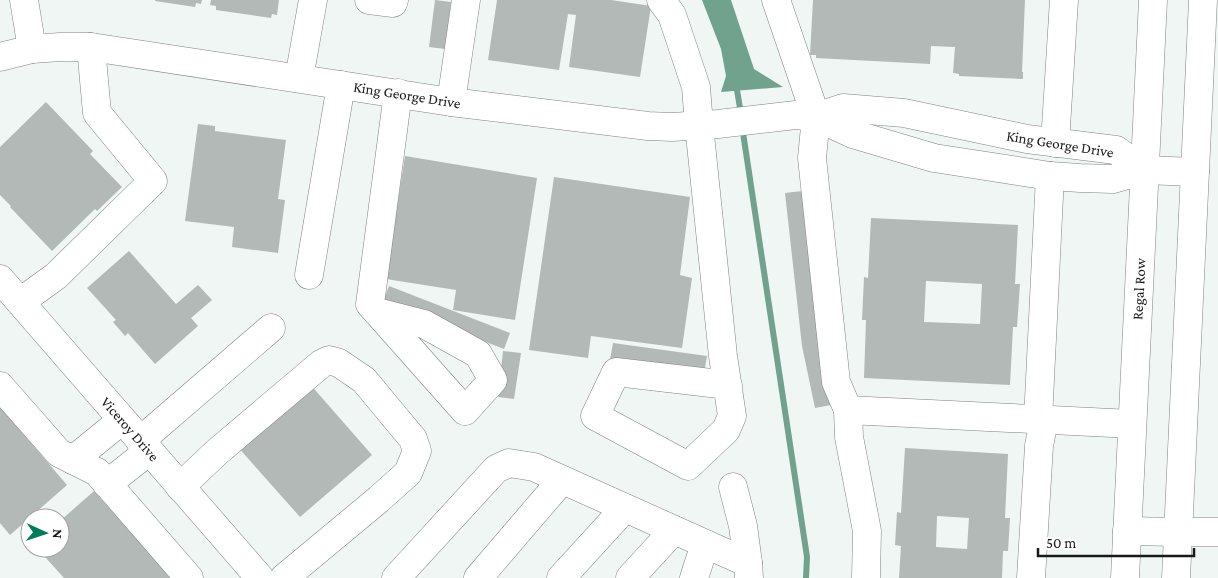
<svg xmlns="http://www.w3.org/2000/svg" width="1218" height="578" font-family="'Crimson Pro',serif">
<style>
.water{fill:#70a28d}
.lines{fill:none;stroke-linecap:round;stroke-linejoin:round}
.stream{stroke:#70a28d;stroke-width:6}
.building{fill:#b3b9b6;fill-rule:evenodd}
.minor-casing{stroke:#7d8380;stroke-width:29}
.major-casing{stroke:#7d8380;stroke-width:29}
.minor{stroke:#fff;stroke-width:28}
.major{stroke:#fff;stroke-width:28}
.labels{text-anchor:middle;stroke-width:4;stroke-linejoin:round;paint-order:stroke}
.street-label{font-size:15px;fill:#181a19;stroke:#fff}
</style>
<rect width="100%" height="100%" fill="#f0f6f3"/>
<!-- water -->
<polygon class="water" points="702,0 731,0 754,69 783,87 721,92 726,76 721,49"/>
<g class="lines">
<!-- stream -->
<g class="stream">
<polyline points="736,84 741,114"/>
<polyline points="742,126 807,557 806,578"/>
</g>
</g>
<!-- building -->
<g class="building">
<polygon points="155,0 202,0 201,4 196,3 195,7 155,1"/>
<polygon points="211,0 279,0 277,15 272,14 271,18 216,10 216,6 210,5"/>
<polygon points="435,0 451,2 445,49 429,47"/>
<polygon points="497,0 611,0 651,6 640,77 569,67 576,15 568,14 559,70 488,60"/>
<polygon points="813,0 1025,0 1022,72 1023,72 1023,79 959,76 959,74 953,73 955,47 931,46 930,64 816,58 816,55 810,55"/>
<polygon points="46,102 93,151 90,154 122,187 97,211 95,209 52,251 10,207 11,206 0,195 0,147"/>
<polygon points="198,124 215,126 215,131 286,140 278,199 285,200 278,253 232,247 234,227 185,221"/>
<polygon points="405,156 537,178 515,320 453,310 456,290 386,279"/>
<polygon points="554,177 690,197 680,275 692,278 682,348 591,336 588,358 529,350"/>
<polygon points="802,191 831,405 815,408 802,346 785,193"/>
<path d="M871 218 1018 225 1015 284H1020L1017 327H1013L1010 385 864 378 866 320H862L864 277 868 278ZM926 281 982 284 980 324 924 322Z"/>
<polygon points="129,251 176,304 198,285 212,300 191,318 198,326 155,364 128,333 125,336 113,322 116,320 87,288"/>
<polygon points="389,286 510,333 504,349 383,302"/>
<polygon points="613,343 707,356 704,373 610,360"/>
<polygon points="503,351 521,353 514,399 498,397"/>
<polygon points="309,383 372,455 300,517 237,446"/>
<polygon points="0,407 67,485 10,535 0,523"/>
<path d="M905 448 1008 454 1005 518H1010L1008 551H1003L1002 578H899L901 546 895 545 897 512 901 513ZM937 516 969 518 967 549 936 547Z"/>
<polygon points="94,491 171,578 64,578 37,548 60,548 60,521"/>
</g>
<g class="lines">
<!-- minor casing -->
<g class="minor-casing">
<g id="minor">
<polyline points="24,0 32,49"/>
<polyline points="369,0 393,3 394,0"/>
<polyline points="661,0 672,15 696,87 699,125 723,356 732,416 726,430 688,466 595,416 616,372 728,385"/>
<polyline points="776,0 816,117 812,158 836,382 848,410 1132,424"/>
<polyline points="0,57 32,49 60,47 91,47 451,102 648,126 672,127 718,124 796,115 816,117 853,134 934,158 1050,176 1080,178 1113,179 1144,170"/>
<polyline points="299,78 313,0"/>
<polyline points="451,102 466,0"/>
<polyline points="816,117 843,108 904,113 1027,139 1116,150 1144,170"/>
<polyline points="1055,143 1064,0"/>
<polyline points="309,275 341,85"/>
<polyline points="0,279 260,578"/>
<polyline points="20,302 56,276 153,181 97,113 91,47"/>
<polyline points="377,312 424,324 478,354 493,380 465,411 370,304 398,93"/>
<polyline points="0,386 59,453 97,472 189,578"/>
<polyline points="848,410 849,437 867,531 866,578"/>
<polyline points="1038,420 1050,176"/>
<polyline points="140,441 271,328"/>
<polyline points="73,460 122,420"/>
<polyline points="107,484 149,451"/>
<polyline points="180,487 217,452 321,364 329,360 339,363 364,380 413,439 417,451 408,473 379,499 284,578"/>
<polyline points="733,487 743,526 748,563"/>
<polyline points="1178,532 1218,532"/>
<polyline points="396,578 496,469 509,463 534,467 748,563 749,578"/>
<polyline points="478,578 562,480"/>
<polyline points="561,578 625,508"/>
<polyline points="630,578 674,530"/>
<polyline points="694,578 705,544"/>
<polyline points="1031,578 1039,446 1044,420"/>
</g>
</g>
<!-- major casing -->
<g class="major-casing">
<g id="major">
<polyline points="1144,170 1195,172"/>
<polyline points="1127,531 1178,532"/>
<polyline points="1125,578 1153,0"/>
<polyline points="1176,578 1203,0"/>
</g>
</g>
<!-- minor -->
<use href="#minor" class="minor"/>
<!-- major -->
<use href="#major" class="major"/>
</g>
<g class="labels">
<!-- street labels -->
<g class="street-label">
<text transform="translate(407 95) rotate(9)" y="5">King George Drive</text>
<text transform="translate(1060 144) rotate(9)" y="5">King George Drive</text>
<text transform="translate(1139 289) rotate(-87)" y="5">Regal Row</text>
<text transform="translate(130 429) rotate(49)" y="5">Viceroy Drive</text>
</g>
</g>
<!-- north arrow -->
<g transform="translate(45 533) rotate(93)"><circle r="24" fill="#ffffff" stroke="#a3a3a3"/>
<path d="M0-4L9 19L0 12L-9 19Z" fill="#007c5b"/>
<text y="-8" font-size="14" font-weight="bold" text-anchor="middle" fill="#181a19">N</text>
</g>
<!-- scale -->
<path d="M1038 548v8h156v-8" fill="none" stroke="#181a19" stroke-width="2.5"/>
<text x="1046" y="548" font-size="15" fill="#181a19" stroke="#ffffff" stroke-width="4" paint-order="stroke">50 m</text>
</svg>
